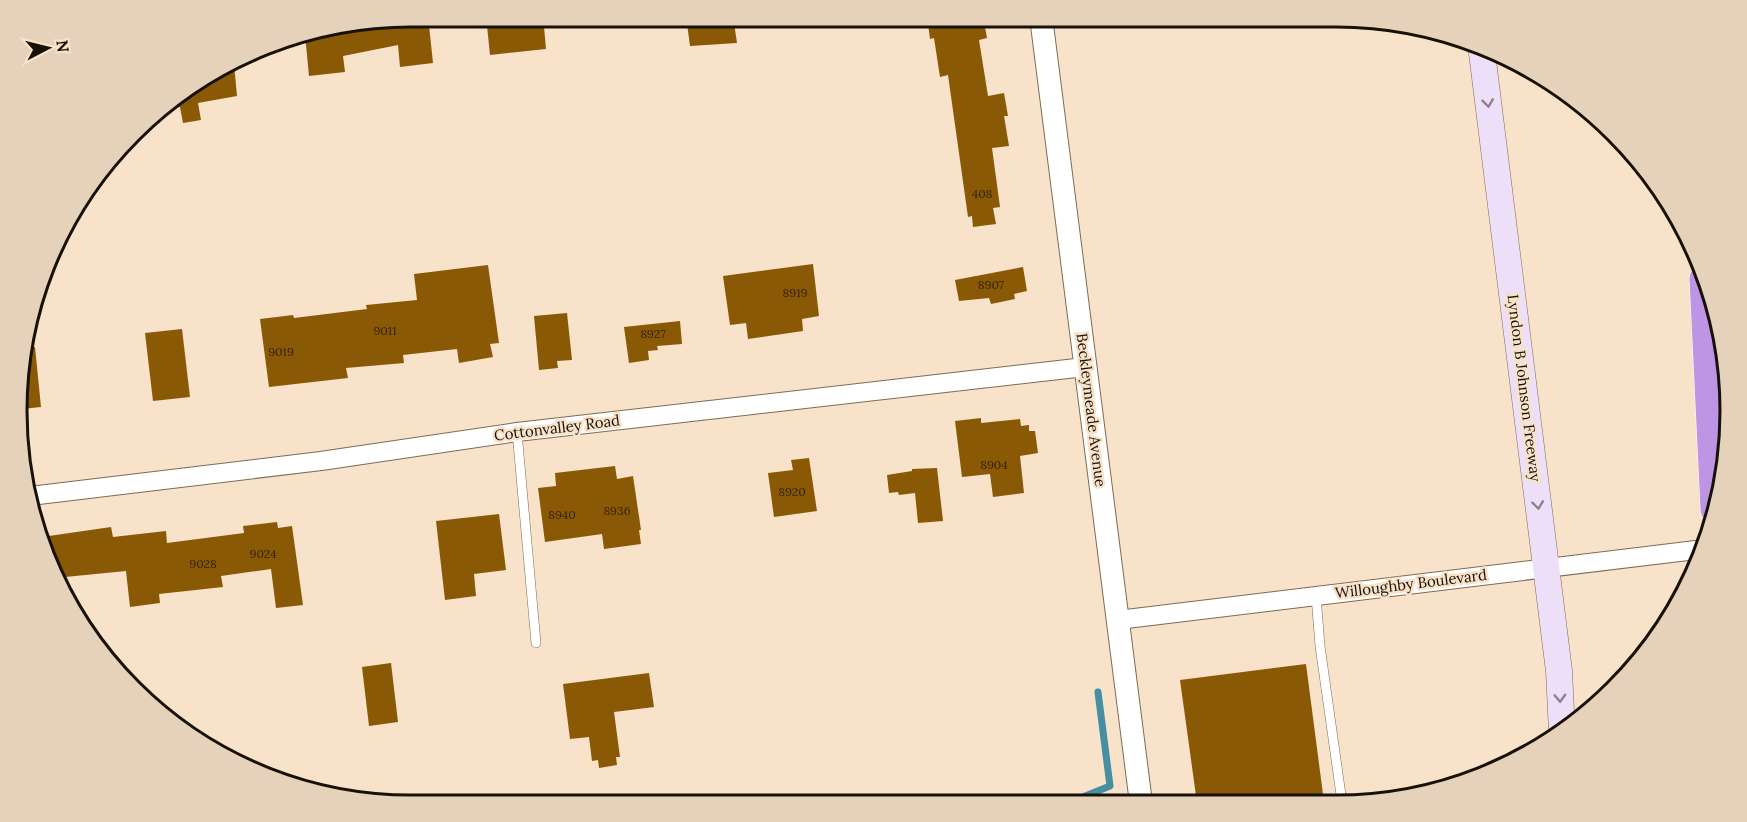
<svg xmlns="http://www.w3.org/2000/svg" width="1747" height="822" font-family="Lora,serif">
<style>
.lines{fill:none;stroke-linecap:round;stroke-linejoin:round}
.stream{stroke:#468ea1;stroke-width:7}
.building{fill:#895906}
.service-casing{stroke:#7e6b55;stroke-width:10}
.minor-casing{stroke:#7e6b55;stroke-width:20}
.tertiary-casing{stroke:#7e6b55;stroke-width:24}
.secondary-casing{stroke:#7e6b55;stroke-width:27}
.motorway-casing{stroke:#fff;stroke-width:34}
.service{stroke:#fff;stroke-width:9}
.minor{stroke:#fff;stroke-width:18}
.tertiary{stroke:#fff;stroke-width:22}
.secondary{stroke:#ecdff7;stroke-width:26}
.motorway{stroke:#be94e5;stroke-width:33}
.oneway{stroke:#8d828b}
.labels{text-anchor:middle;stroke-width:5;stroke-linejoin:round;paint-order:stroke}
.number-label{font-size:12px;fill:#342308}
.street-label{font-size:15px;fill:#181108;stroke:#f8e2c9}
.rim{fill:none;stroke:#181108;stroke-width:3}
</style>
<rect width="100%" height="100%" fill="#f8e2c9"/>
<g class="lines">
<!-- stream -->
<polyline class="stream" points="1068,803 1110,786 1098,692"/>
</g>
<!-- building -->
<g class="building">
<polygon points="411,16 428,16 433,63 400,67 398,45 343,56 345,72 309,76 305,34"/>
<polygon points="486,16 543,16 546,49 490,55"/>
<polygon points="686,16 733,16 737,43 690,46"/>
<polygon points="927,16 983,16 987,38 979,40 988,96 1004,93 1008,116 1004,116 1009,146 992,148 1000,207 993,208 996,224 973,227 972,216 968,217 948,75 940,77 934,38 930,39"/>
<polygon points="234,64 237,96 198,103 201,120 183,123 180,107 158,111 171,98"/>
<polygon points="813,264 819,316 802,319 803,331 748,339 746,323 730,325 723,276"/>
<polygon points="488,265 499,343 490,344 493,357 459,363 457,349 403,355 404,363 346,368 348,378 269,387 260,319 293,315 294,318 367,309 366,305 417,300 414,274"/>
<polygon points="1023,267 1027,291 1014,294 1015,299 991,304 989,298 959,301 955,280"/>
<polygon points="567,313 572,360 557,361 558,368 539,370 534,316"/>
<polygon points="680,321 682,344 657,346 658,350 648,351 649,360 629,363 624,327"/>
<polygon points="182,329 190,397 153,401 145,333"/>
<polygon points="35,347 41,407 22,409 24,348"/>
<polygon points="981,418 981,423 1020,419 1021,426 1029,425 1029,431 1035,431 1038,453 1020,456 1024,493 993,497 990,474 962,477 955,421"/>
<polygon points="809,458 817,511 774,517 768,473 793,470 791,460"/>
<polygon points="615,466 617,479 633,476 641,530 639,530 641,544 604,549 602,534 545,542 538,488 556,486 555,473"/>
<polygon points="937,468 943,521 918,523 915,493 899,495 898,492 889,493 887,475 912,471 912,469"/>
<polygon points="499,514 506,570 474,574 476,596 445,600 436,521"/>
<polygon points="277,522 278,528 292,526 303,605 276,608 271,569 221,576 223,587 159,594 160,603 130,607 126,571 55,578 42,537 111,527 113,537 166,531 167,543 244,533 243,526"/>
<polygon points="391,663 398,722 369,726 362,667"/>
<polygon points="1306,664 1324,802 1197,803 1180,680"/>
<polygon points="649,673 654,707 614,712 620,757 616,757 617,765 599,768 598,760 592,761 589,737 570,739 563,684"/>
</g>
<g class="lines">
<!-- service casing -->
<g class="service-casing">
<g id="service">
<polyline points="517,432 536,643"/>
<polyline points="1316,596 1320,646 1342,802"/>
</g>
</g>
<!-- minor casing -->
<g class="minor-casing">
<g id="minor">
<polyline points="30,496 321,461 517,432 1085,367"/>
<polyline points="1118,620 1704,549"/>
</g>
</g>
<!-- tertiary casing -->
<g class="tertiary-casing">
<polyline id="tertiary" points="1041,17 1141,803"/>
</g>
<!-- secondary casing -->
<g class="secondary-casing">
<polyline id="secondary" points="1481,45 1559,671 1562,732"/>
</g>
<!-- motorway casing -->
<g class="motorway-casing">
<polyline id="motorway" points="1706,279 1717,509"/>
</g>
<!-- service -->
<use href="#service" class="service"/>
<!-- minor -->
<use href="#minor" class="minor"/>
<!-- tertiary -->
<use href="#tertiary" class="tertiary"/>
<!-- secondary -->
<use href="#secondary" class="secondary"/>
<!-- motorway -->
<use href="#motorway" class="motorway"/>
</g>
<!-- one-way arrows -->
<defs><path id="oneway-chevron" d="M-2-3.5L2.5 0L-2 3.5" fill="none" stroke-width="1.6" stroke-linecap="round" stroke-linejoin="round" transform="scale(1.5)"/></defs>
<g class="oneway">
<use href="#oneway-chevron" transform="translate(1488 103) rotate(83)"/>
<use href="#oneway-chevron" transform="translate(1538 505) rotate(83)"/>
<use href="#oneway-chevron" transform="translate(1560 698) rotate(88)"/>
</g>
<g class="labels">
<!-- number labels -->
<g class="number-label">
<text x="982" y="198">408</text>
<text x="991" y="289">8907</text>
<text x="795" y="297">8919</text>
<text x="385" y="335">9011</text>
<text x="653" y="338">8927</text>
<text x="281" y="356">9019</text>
<text x="994" y="469">8904</text>
<text x="792" y="496">8920</text>
<text x="617" y="515">8936</text>
<text x="562" y="519">8940</text>
<text x="263" y="558">9024</text>
<text x="203" y="568">9028</text>
</g>
<!-- street labels -->
<g class="street-label">
<text transform="translate(1524 388) rotate(83)" y="5">Lyndon B Johnson Freeway</text>
<text transform="translate(1091 410) rotate(83)" y="5">Beckleymeade Avenue</text>
<text transform="translate(557 428) rotate(-7)" y="5">Cottonvalley Road</text>
<text transform="translate(1411 584) rotate(-7)" y="5">Willoughby Boulevard</text>
</g>
</g>
<!-- crop -->
<path d="M0 0H1747V822H0ZM411 27H1336A384 384 0 0 1 1720 411V411A384 384 0 0 1 1336 795H411A384 384 0 0 1 27 411V411A384 384 0 0 1 411 27Z" fill="#e6d1ba" fill-rule="evenodd"/>
<path class="rim" d="M411 27H1336A384 384 0 0 1 1720 411V411A384 384 0 0 1 1336 795H411A384 384 0 0 1 27 411V411A384 384 0 0 1 411 27Z"/>
<!-- north arrow -->
<g transform="translate(48 48) rotate(83)" stroke="#f8e2c9" stroke-width="4.5" paint-order="stroke">
<path d="M0-4.5L10 22L0 15L-10 22Z" fill="#181108"/>
<text y="-9" font-size="16" font-weight="bold" text-anchor="middle" fill="#181108">N</text>
</g>
</svg>
